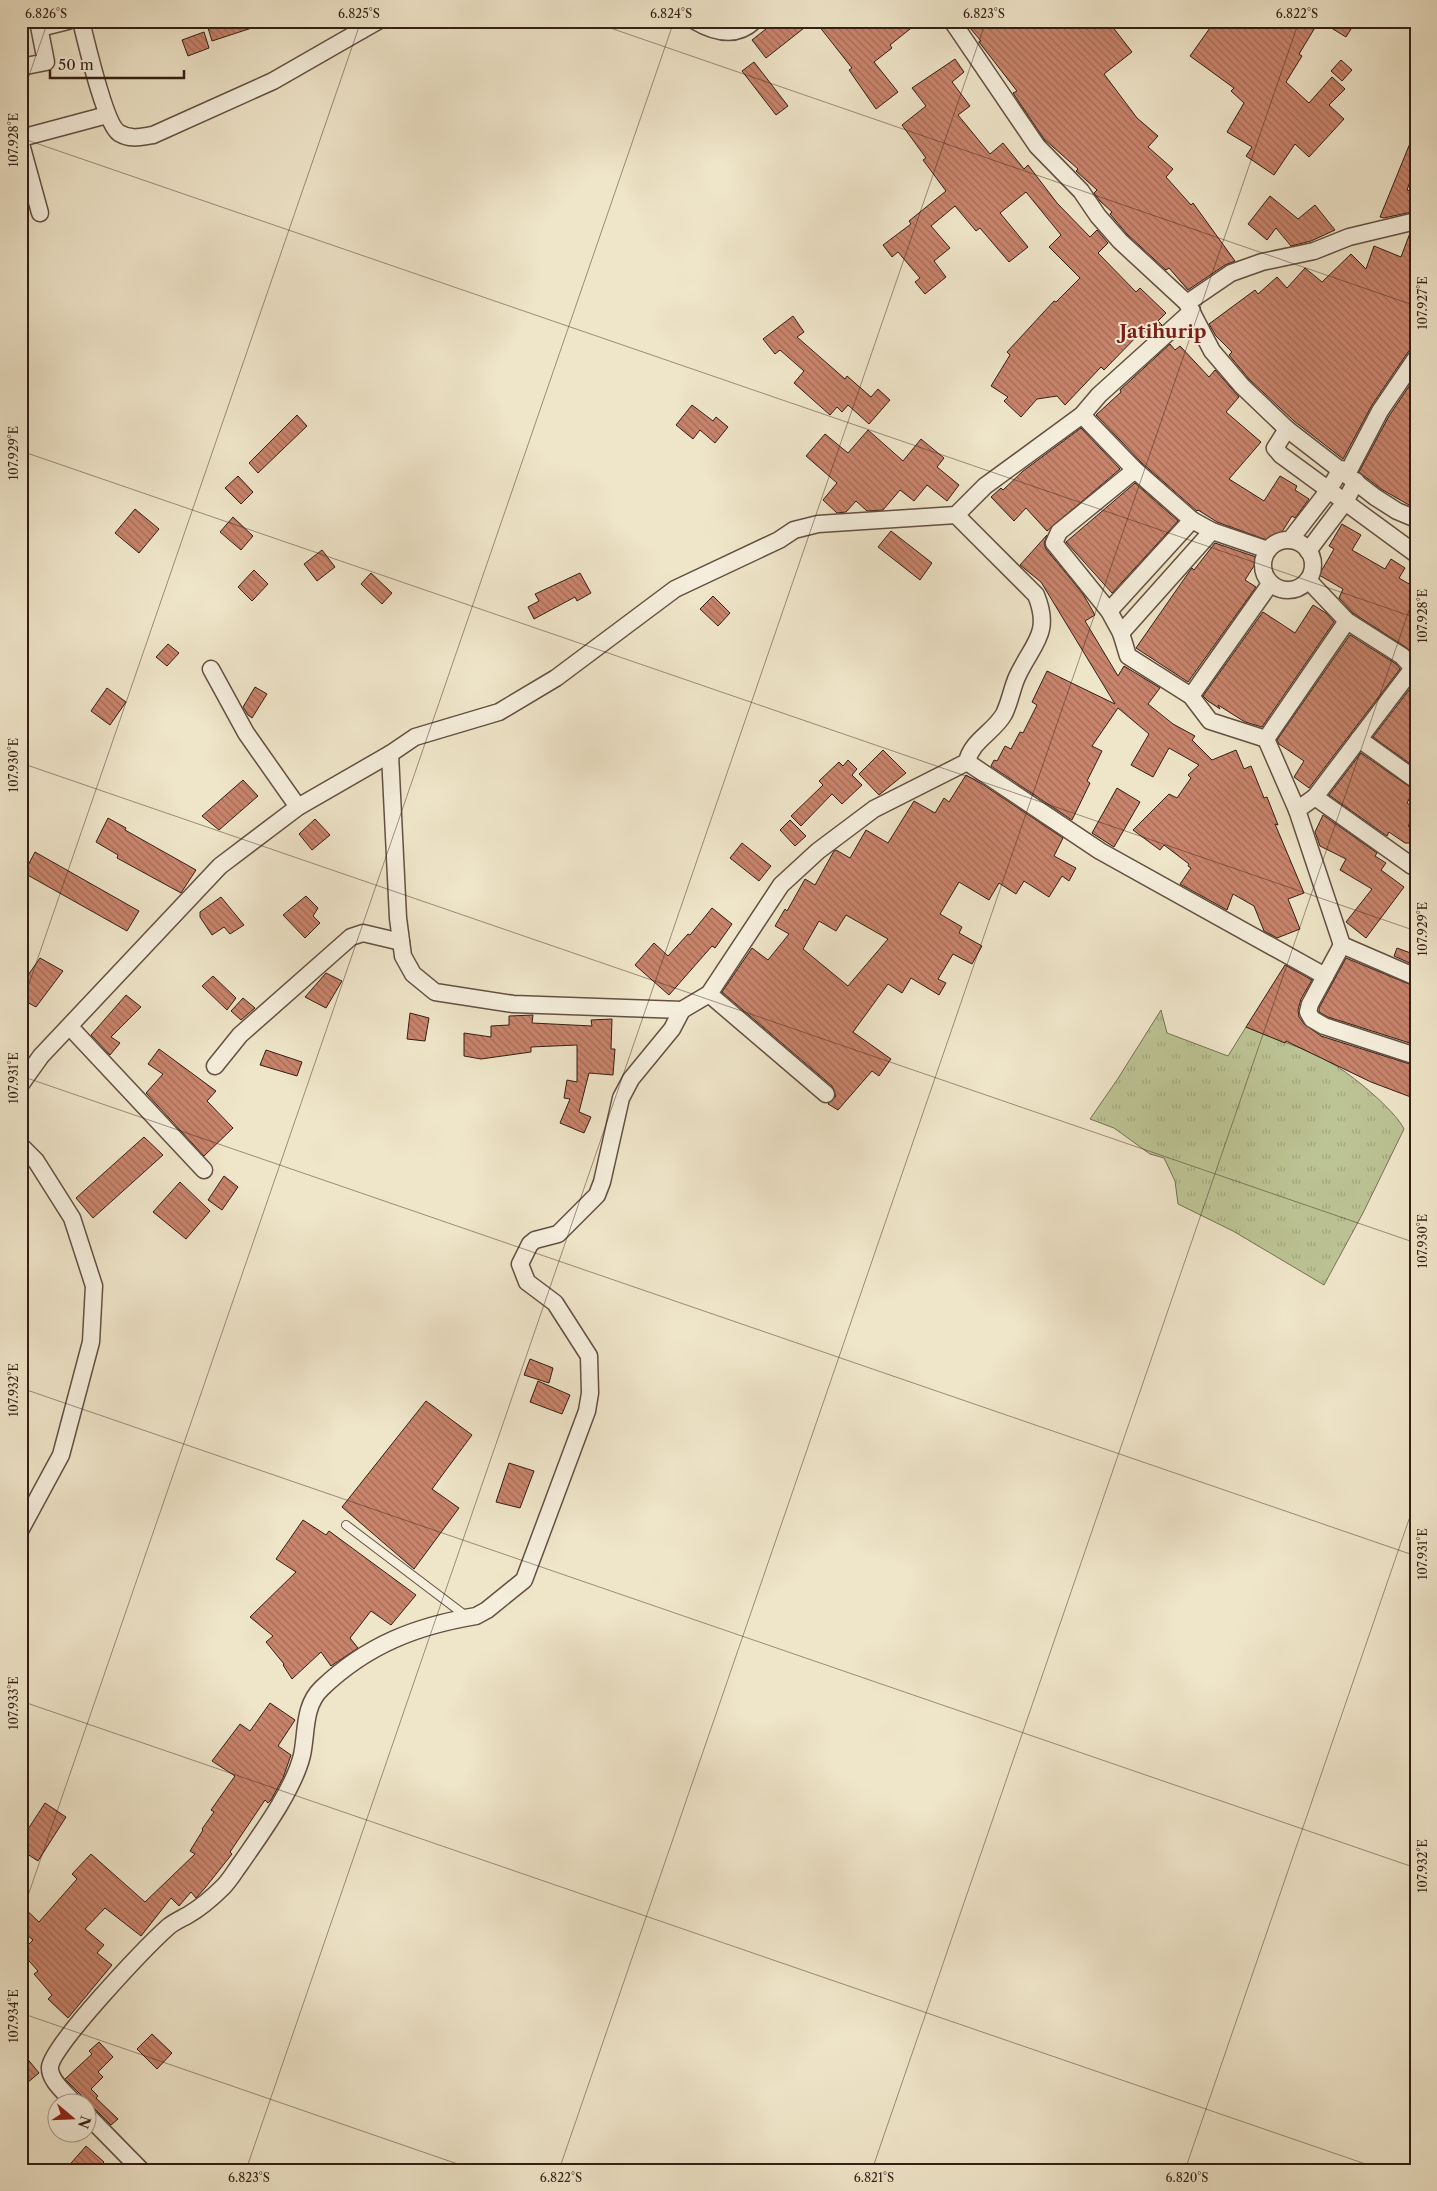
<svg xmlns="http://www.w3.org/2000/svg" width="1437" height="2191" font-family="'Libre Caslon Text',serif">
<style>
.grass{fill:url(#grass-tufts);stroke:#787154}
.building{fill:url(#building-back-hatch);stroke:#341f15;fill-rule:evenodd}
.lines{fill:none;stroke-linecap:round;stroke-linejoin:round}
.service-casing{stroke:#635042;stroke-width:10}
.minor-casing{stroke:#635042;stroke-width:19}
.service{stroke:#f5eedc;stroke-width:8}
.minor{stroke:#f5eedc;stroke-width:16}
.ticks{fill:none;stroke:#341f15;stroke-width:1;stroke-opacity:0.45}
.labels{text-anchor:middle;stroke-width:4;stroke-linejoin:round;paint-order:stroke}
.quarter-label{font-size:19px;font-weight:bold;fill:#7a1f14;stroke:#f5eedc}
.neatline{fill:none;stroke:#341f15;stroke-width:2}
.ticks-label{font-size:12px;text-anchor:middle;fill:#341f15}
</style>
<defs>
<pattern id="grass-tufts" width="24" height="20" patternUnits="userSpaceOnUse" patternTransform="scale(1.25)"><rect width="24" height="20" fill="#bcc394"/><path d="M3 7l-1-3M5 7V3M7 7l1-3M15 17l-1-3M17 17v-4M19 17l1-3" fill="none" stroke="#a2a77f"/></pattern>
<pattern id="building-back-hatch" width="6" height="6" patternUnits="userSpaceOnUse" patternTransform="scale(1.25)"><rect width="6" height="6" fill="#c9846c"/><path d="M-1 5l2 2M0 0l6 6M5-1l2 2" fill="none" stroke="#a46b58"/></pattern>
</defs>
<rect width="100%" height="100%" fill="#efe5c9"/>
<filter id="stains"><feTurbulence type="fractalNoise" baseFrequency=".004" numOctaves="4"/><feColorMatrix values="0 0 0 0 .2 0 0 0 0 .09 0 0 0 0 .02 0 0 0 .5 -.17"/></filter>
<radialGradient id="worn" r=".72"><stop offset=".6" stop-color="#630" stop-opacity="0"/><stop offset="1" stop-color="#630" stop-opacity=".3"/></radialGradient>
<!-- grass -->
<path class="grass" d="M1161 1010 1167 1033 1228 1056 1246 1027C1274 1039 1305 1048 1331 1063 1350 1073 1395 1110 1404 1129L1363 1213 1324 1285 1233 1231 1178 1204 1175 1181 1164 1158 1150 1154 1114 1128 1090 1119 1117 1080Z"/>
<!-- building -->
<g class="building">
<polygon points="206,21 264,21 264,24 212,41"/>
<polygon points="776,21 813,21 766,58 752,40"/>
<polygon points="815,21 920,21 890,45 892,48 874,62 898,92 876,109 849,70 852,68"/>
<polygon points="964,21 1108,21 1132,52 1104,74 1137,118 1158,136 1148,147 1173,169 1166,177 1191,205 1193,203 1235,261 1225,265 1188,290 1169,268 1166,270 1127,234 1110,214 1112,212 1100,201 1094,193 1097,190 1076,171 1078,169 1044,139 1013,93 1017,91 979,42 981,41"/>
<polygon points="1215,21 1319,21 1299,54 1302,56 1286,82 1309,103 1332,77 1345,89 1329,105 1344,119 1309,157 1295,144 1274,175 1246,156 1252,147 1227,132 1244,103 1231,91 1234,88 1190,56"/>
<polygon points="1320,21 1356,21 1346,37"/>
<polygon points="204,32 209,48 188,56 182,40"/>
<polygon points="955,59 964,72 952,82 970,106 958,115 990,154 1003,143 1024,169 1028,165 1057,203 1090,237 1097,230 1108,243 1098,253 1136,292 1140,288 1166,313 1158,321 1162,325 1150,336 1143,330 1104,370 1101,367 1065,405 1057,396 1037,399 1021,417 1004,401 1008,397 991,386 1010,355 1007,352 1054,301 1056,302 1080,278 1049,247 1061,235 1026,192 1000,213 1028,247 1009,262 980,228 976,231 955,206 931,226 950,248 934,261 946,277 925,294 915,282 920,278 898,252 892,257 883,245 911,224 909,221 946,191 923,160 926,158 902,125 926,106 912,88"/>
<polygon points="1341,60 1352,70 1342,81 1331,71"/>
<polygon points="754,62 788,106 776,115 742,71"/>
<polygon points="1415,131 1416,165 1407,190 1416,193 1416,211 1384,218 1380,217"/>
<polygon points="1270,196 1298,219 1315,205 1335,230 1311,241 1291,246 1276,228 1267,240 1248,224"/>
<polygon points="1416,231 1416,347 1408,352 1372,405 1343,459 1294,421 1249,379 1229,355 1232,352 1216,336 1209,324 1255,290 1258,294 1277,277 1287,288 1305,268 1322,282 1351,254 1366,269 1374,246 1401,257 1410,233"/>
<polygon points="793,316 804,332 797,337 845,379 847,376 871,397 878,389 890,400 869,424 848,405 842,412 837,407 830,415 794,383 804,371 780,350 775,354 763,339"/>
<polygon points="1170,344 1175,350 1180,346 1209,377 1215,370 1239,397 1226,412 1261,442 1229,479 1264,501 1280,476 1297,486 1295,490 1309,499 1295,518 1292,516 1275,543 1217,522 1198,510 1197,511 1142,463 1096,415 1121,392 1120,390"/>
<polygon points="1416,376 1416,491 1409,505 1381,489 1359,472 1389,416"/>
<polygon points="692,405 713,421 716,417 728,427 715,443 700,430 693,439 676,425"/>
<polygon points="297,415 307,426 258,473 249,463"/>
<polygon points="1081,428 1120,469 1047,531 1026,508 1014,521 991,497 1001,488 1003,490 1023,471"/>
<polygon points="868,430 903,461 921,439 944,458 937,467 959,485 947,501 927,485 914,501 900,490 883,510 867,511 856,501 846,512 837,513 823,500 837,483 806,456 825,434 848,453"/>
<polygon points="238,476 253,492 241,504 225,488"/>
<polygon points="1135,483 1178,521 1112,593 1066,542"/>
<polygon points="135,509 159,529 139,553 115,533"/>
<polygon points="233,517 253,536 241,550 220,532"/>
<polygon points="1342,524 1361,535 1352,550 1385,569 1391,559 1405,568 1399,578 1416,588 1416,656 1407,648 1353,613 1339,598 1343,589 1319,575 1334,549 1329,546"/>
<polygon points="891,531 932,563 920,580 878,547"/>
<polygon points="1047,535 1044,544 1046,549 1083,594 1095,615 1085,621 1118,676 1124,666 1160,688 1148,704 1173,724 1195,736 1192,740 1212,760 1236,750 1244,769 1251,766 1264,798 1267,797 1278,825 1275,824 1304,893 1288,899 1300,929 1277,938 1264,931 1254,906 1233,894 1227,910 1180,884 1191,868 1188,866 1189,864 1164,845 1160,850 1133,830 1169,794 1177,798 1191,778 1188,775 1199,765 1169,748 1153,777 1131,765 1149,734 1118,708 1092,746 1102,751 1087,781 1090,783 1072,820 991,766 994,760 997,761 1005,746 1011,749 1020,732 1023,733 1037,705 1032,702 1047,671 1115,704 1041,582 1020,565"/>
<polygon points="1215,543 1259,558 1245,580 1256,587 1188,682 1136,648 1189,572 1192,568 1194,570"/>
<polygon points="322,550 335,567 317,581 304,564"/>
<polygon points="254,570 268,584 252,601 238,587"/>
<polygon points="371,573 392,593 382,604 361,584"/>
<polygon points="580,573 591,593 577,601 575,597 534,619 528,607 539,601 535,594"/>
<polygon points="713,596 730,613 718,626 700,609"/>
<polygon points="1313,605 1326,613 1334,622 1262,727 1245,722 1218,705 1220,709 1208,701 1203,696 1263,612 1295,633"/>
<polygon points="1350,635 1396,664 1400,669 1309,788 1294,777 1304,761 1279,744 1277,740"/>
<polygon points="168,644 179,653 167,666 156,657"/>
<polygon points="1416,681 1416,768 1373,737"/>
<polygon points="255,687 267,694 252,718 248,715 243,707"/>
<polygon points="107,688 126,702 110,725 91,711"/>
<polygon points="883,750 906,773 879,795 859,774"/>
<polygon points="1361,753 1414,790 1407,803 1416,810 1416,814 1408,826 1416,831 1416,836 1411,843 1405,843 1389,832 1387,836 1329,795"/>
<polygon points="848,760 857,769 852,775 862,785 842,804 832,794 801,826 791,816 823,785 819,781 839,762 843,766"/>
<path d="M966 775 982 784 1063 838 1054 856 1076 868 1069 881 1062 876 1049 897 1024 881 1016 894 999 883 989 900 959 882 940 914 962 927 959 933 982 946 972 964 953 954 938 979 946 983 939 995 911 978 902 993 888 984 853 1032 891 1059 879 1076 872 1071 838 1110 828 1104 836 1096 832 1086 722 992 752 948 768 960 789 934 775 926 785 909 787 911 805 879 815 885 834 851 836 850 850 858 866 830 888 843 914 801 935 813 944 798 949 802ZM846 915 888 939 848 986 803 949 819 921 836 931Z"/>
<polygon points="243,780 258,796 219,830 202,816"/>
<polygon points="1117,788 1140,802 1114,847 1092,833"/>
<polygon points="1323,815 1377,853 1375,856 1386,863 1381,870 1404,887 1366,938 1346,922 1372,889 1340,870 1346,859 1320,846 1315,832"/>
<polygon points="108,818 126,828 125,830 196,870 181,893 117,858 118,855 96,842"/>
<polygon points="315,819 330,835 312,850 299,834"/>
<polygon points="790,820 806,836 795,846 780,830"/>
<polygon points="742,843 771,866 759,881 730,858"/>
<polygon points="35,852 139,911 127,931 24,873"/>
<polygon points="306,896 318,908 313,916 320,923 305,938 283,915"/>
<polygon points="221,897 244,925 230,934 224,927 212,935 200,917 200,912"/>
<polygon points="712,908 732,924 715,948 712,946 669,995 635,965 654,943 668,956 688,934 690,935"/>
<polygon points="1397,948 1416,955 1416,966 1394,956"/>
<polygon points="40,958 63,971 36,1007 21,999 21,985"/>
<polygon points="1346,958 1416,987 1416,1045 1328,1017 1319,1012 1319,1008"/>
<polygon points="1285,965 1312,980 1301,999 1298,1010 1299,1017 1304,1024 1321,1036 1416,1066 1416,1099 1371,1082 1286,1041 1285,1043 1246,1027"/>
<polygon points="326,973 342,981 326,1008 305,997"/>
<polygon points="213,976 236,998 227,1010 202,986"/>
<polygon points="126,995 141,1007 111,1037 120,1043 110,1055 91,1035"/>
<polygon points="243,998 255,1008 241,1020 231,1011"/>
<polygon points="410,1013 429,1018 425,1041 407,1039"/>
<polygon points="533,1015 532,1023 592,1026 591,1020 612,1019 611,1049 615,1049 613,1075 589,1073 579,1112 591,1117 584,1133 560,1123 570,1099 564,1098 567,1080 577,1082 577,1045 531,1047 531,1052 481,1059 464,1056 464,1033 491,1037 491,1026 509,1025 509,1016"/>
<polygon points="159,1049 216,1091 207,1101 233,1128 204,1156 146,1093 163,1074 148,1064"/>
<polygon points="266,1050 302,1062 297,1076 260,1065"/>
<polygon points="144,1137 163,1155 93,1218 76,1198"/>
<polygon points="224,1176 238,1187 222,1210 208,1200"/>
<polygon points="180,1182 210,1211 186,1239 153,1212"/>
<polygon points="530,1359 553,1368 549,1383 524,1375"/>
<polygon points="538,1381 570,1395 562,1414 530,1402"/>
<polygon points="426,1401 472,1435 432,1489 459,1508 414,1569 342,1507"/>
<polygon points="509,1463 534,1471 520,1508 496,1502"/>
<polygon points="303,1520 326,1535 329,1531 416,1595 391,1625 371,1611 350,1638 358,1648 331,1666 321,1652 292,1679 283,1665 284,1664 266,1642 273,1636 250,1617 296,1572 276,1559"/>
<polygon points="270,1703 295,1720 278,1746 291,1755 283,1778 271,1800 268,1803 265,1800 230,1852 232,1854 205,1888 196,1898 191,1892 179,1906 171,1898 141,1936 105,1908 85,1929 104,1945 97,1953 112,1965 68,2018 48,1999 52,1995 34,1974 38,1971 21,1952 33,1940 21,1930 21,1905 39,1922 77,1879 72,1874 91,1854 145,1902 195,1854 190,1851 203,1830 202,1829 214,1812 211,1810 235,1776 212,1761 240,1724 250,1731"/>
<polygon points="45,1803 66,1817 38,1861 21,1850 21,1840"/>
<polygon points="152,2034 172,2053 157,2069 137,2049"/>
<polygon points="99,2042 113,2057 98,2072 103,2077 91,2089 98,2096 96,2098 118,2119 111,2125 95,2109 88,2106 88,2104 85,2104 83,2097 65,2079 92,2054 89,2051"/>
<polygon points="21,2051 39,2073 21,2088"/>
<polygon points="86,2146 104,2162 97,2170 65,2170"/>
</g>
<g class="lines">
<!-- service casing -->
<g class="service-casing">
<polyline id="service" points="346,1525 466,1616"/>
</g>
<!-- minor casing -->
<g class="minor-casing">
<g id="minor">
<path d="M81 21C86 41 105 124 119 133 131 140 140 137 153 135L273 81 362 30"/>
<path d="M695 21C714 32 736 38 754 21"/>
<polyline points="952,21 1037,146 1081,191 1098,216 1120,241 1187,303 1212,351 1242,386 1287,429 1375,497 1397,511 1416,519"/>
<polyline points="358,22 362,30 378,21"/>
<polyline points="40,28 68,21"/>
<polyline points="21,67 46,62 38,21"/>
<polyline points="21,138 107,115"/>
<polyline points="21,144 40,213"/>
<polyline points="1187,303 1231,273 1262,262 1314,251 1349,237 1416,221"/>
<polyline points="1082,415 1135,470 1192,520 1212,531 1268,550"/>
<polyline points="1287,429 1275,448 1281,455 1416,554"/>
<polyline points="1135,470 1059,532 1054,543 1109,611 1121,633 1128,656 1191,696 1210,721 1266,739"/>
<polyline points="1347,474 1380,411 1416,358"/>
<polyline points="1290,540 1328,491 1341,469"/>
<circle cx="1288" cy="565" r="25"/>
<polyline points="1308,551 1345,502 1356,481"/>
<polyline points="1308,580 1347,621 1402,656 1413,668 1315,797 1297,810 1342,945 1416,977"/>
<polyline points="1109,611 1192,520"/>
<polyline points="1121,633 1212,531"/>
<polyline points="211,669 246,733 298,807"/>
<polyline points="1191,696 1270,584"/>
<polyline points="1359,739 1416,780"/>
<path d="M390 754 398 918 403 956 413 974 435 992 513 1004 682 1010 709 994 781 885 818 851 874 809 967 762C971 741 994 732 1004 714 1010 702 1012 688 1017 677 1032 644 1052 634 1036 595L956 515"/>
<polyline points="967,762 1100,851 1325,976"/>
<polyline points="1315,797 1412,866"/>
<polyline points="1297,810 1266,739 1347,621"/>
<polyline points="1342,945 1310,1004 1308,1012 1312,1019 1324,1026 1416,1056"/>
<polyline points="709,994 826,1094"/>
<polyline points="70,1027 204,1170"/>
<polyline points="215,1066 240,1035 351,937 363,933 401,942"/>
<polyline points="21,1084 41,1056 220,866 298,807 390,754 415,737 499,712 556,678 675,589 779,540 794,530 818,524 956,515 985,486 1082,415 1099,395 1192,311"/>
<polyline points="21,1146 36,1161 72,1218 94,1286 91,1342 61,1455 21,1529"/>
<path d="M75 2104C67 2094 49 2081 50 2067 52 2045 147 1946 168 1927 174 1922 181 1919 188 1915 200 1908 213 1897 223 1887 230 1880 235 1871 241 1863 261 1834 294 1789 302 1755 307 1732 303 1706 322 1688 367 1645 416 1626 476 1616L487 1610 524 1580 587 1411 590 1393 589 1356 555 1303 527 1282 520 1264 530 1244 535 1240 558 1234 597 1195 602 1182 621 1098 631 1079 672 1029 682 1010"/>
<polyline points="88,2116 141,2170"/>
</g>
</g>
<!-- service -->
<use href="#service" class="service"/>
<!-- minor -->
<use href="#minor" class="minor"/>
</g>
<!-- ticks -->
<path class="ticks" d="M590 21 1416 306M21 99 48 21M21 138 1416 618M21 451 1416 931M21 763 1416 1243M21 1007 361 21M21 1076 1416 1556M21 1388 1416 1868M21 1701 1383 2170M21 1916 674 21M21 2013 475 2170M246 2170 986 21M559 2170 1299 21M872 2170 1416 590M1185 2170 1416 1499"/>
<g class="labels">
<!-- quarter labels -->
<g class="quarter-label">
<text x="1163" y="338">Jatihurip</text>
</g>
</g>
<!-- margin -->
<rect width="1437" height="2191" fill="none" stroke="#efe5c9" stroke-width="55"/>
<!-- north arrow -->
<g transform="translate(72 2118) rotate(109)"><circle r="24" fill="#f5eedc" stroke="#a89b8c"/>
<path d="M0-4L9 19L0 12L-9 19Z" fill="#8f2418"/>
<text y="-8" font-size="14" font-weight="bold" text-anchor="middle" fill="#341f15">N</text>
</g>
<!-- scale -->
<path d="M50 70v8h134v-8" fill="none" stroke="#341f15" stroke-width="2.5"/>
<text x="58" y="70" font-size="15" fill="#341f15" stroke="#f5eedc" stroke-width="4" paint-order="stroke">50 m</text>
<rect x="28" y="28" width="1382" height="2136" class="neatline"/>
<g class="ticks-label">
<text x="46" y="18">6.826°S</text>
<text x="359" y="18">6.825°S</text>
<text x="671" y="18">6.824°S</text>
<text x="984" y="18">6.823°S</text>
<text x="1297" y="18">6.822°S</text>
<text transform="translate(14 140) rotate(-90)" y="4">107.928°E</text>
<text transform="translate(1423 303) rotate(-90)" y="4">107.927°E</text>
<text transform="translate(14 453) rotate(-90)" y="4">107.929°E</text>
<text transform="translate(1423 616) rotate(-90)" y="4">107.928°E</text>
<text transform="translate(14 765) rotate(-90)" y="4">107.930°E</text>
<text transform="translate(1423 929) rotate(-90)" y="4">107.929°E</text>
<text transform="translate(14 1078) rotate(-90)" y="4">107.931°E</text>
<text transform="translate(1423 1241) rotate(-90)" y="4">107.930°E</text>
<text transform="translate(14 1390) rotate(-90)" y="4">107.932°E</text>
<text transform="translate(1423 1554) rotate(-90)" y="4">107.931°E</text>
<text transform="translate(14 1703) rotate(-90)" y="4">107.933°E</text>
<text transform="translate(1423 1866) rotate(-90)" y="4">107.932°E</text>
<text transform="translate(14 2016) rotate(-90)" y="4">107.934°E</text>
<text x="249" y="2182">6.823°S</text>
<text x="561" y="2182">6.822°S</text>
<text x="874" y="2182">6.821°S</text>
<text x="1187" y="2182">6.820°S</text>
</g>
<rect width="100%" height="100%" filter="url(#stains)"/>
<rect width="100%" height="100%" fill="url(#worn)"/>
</svg>
